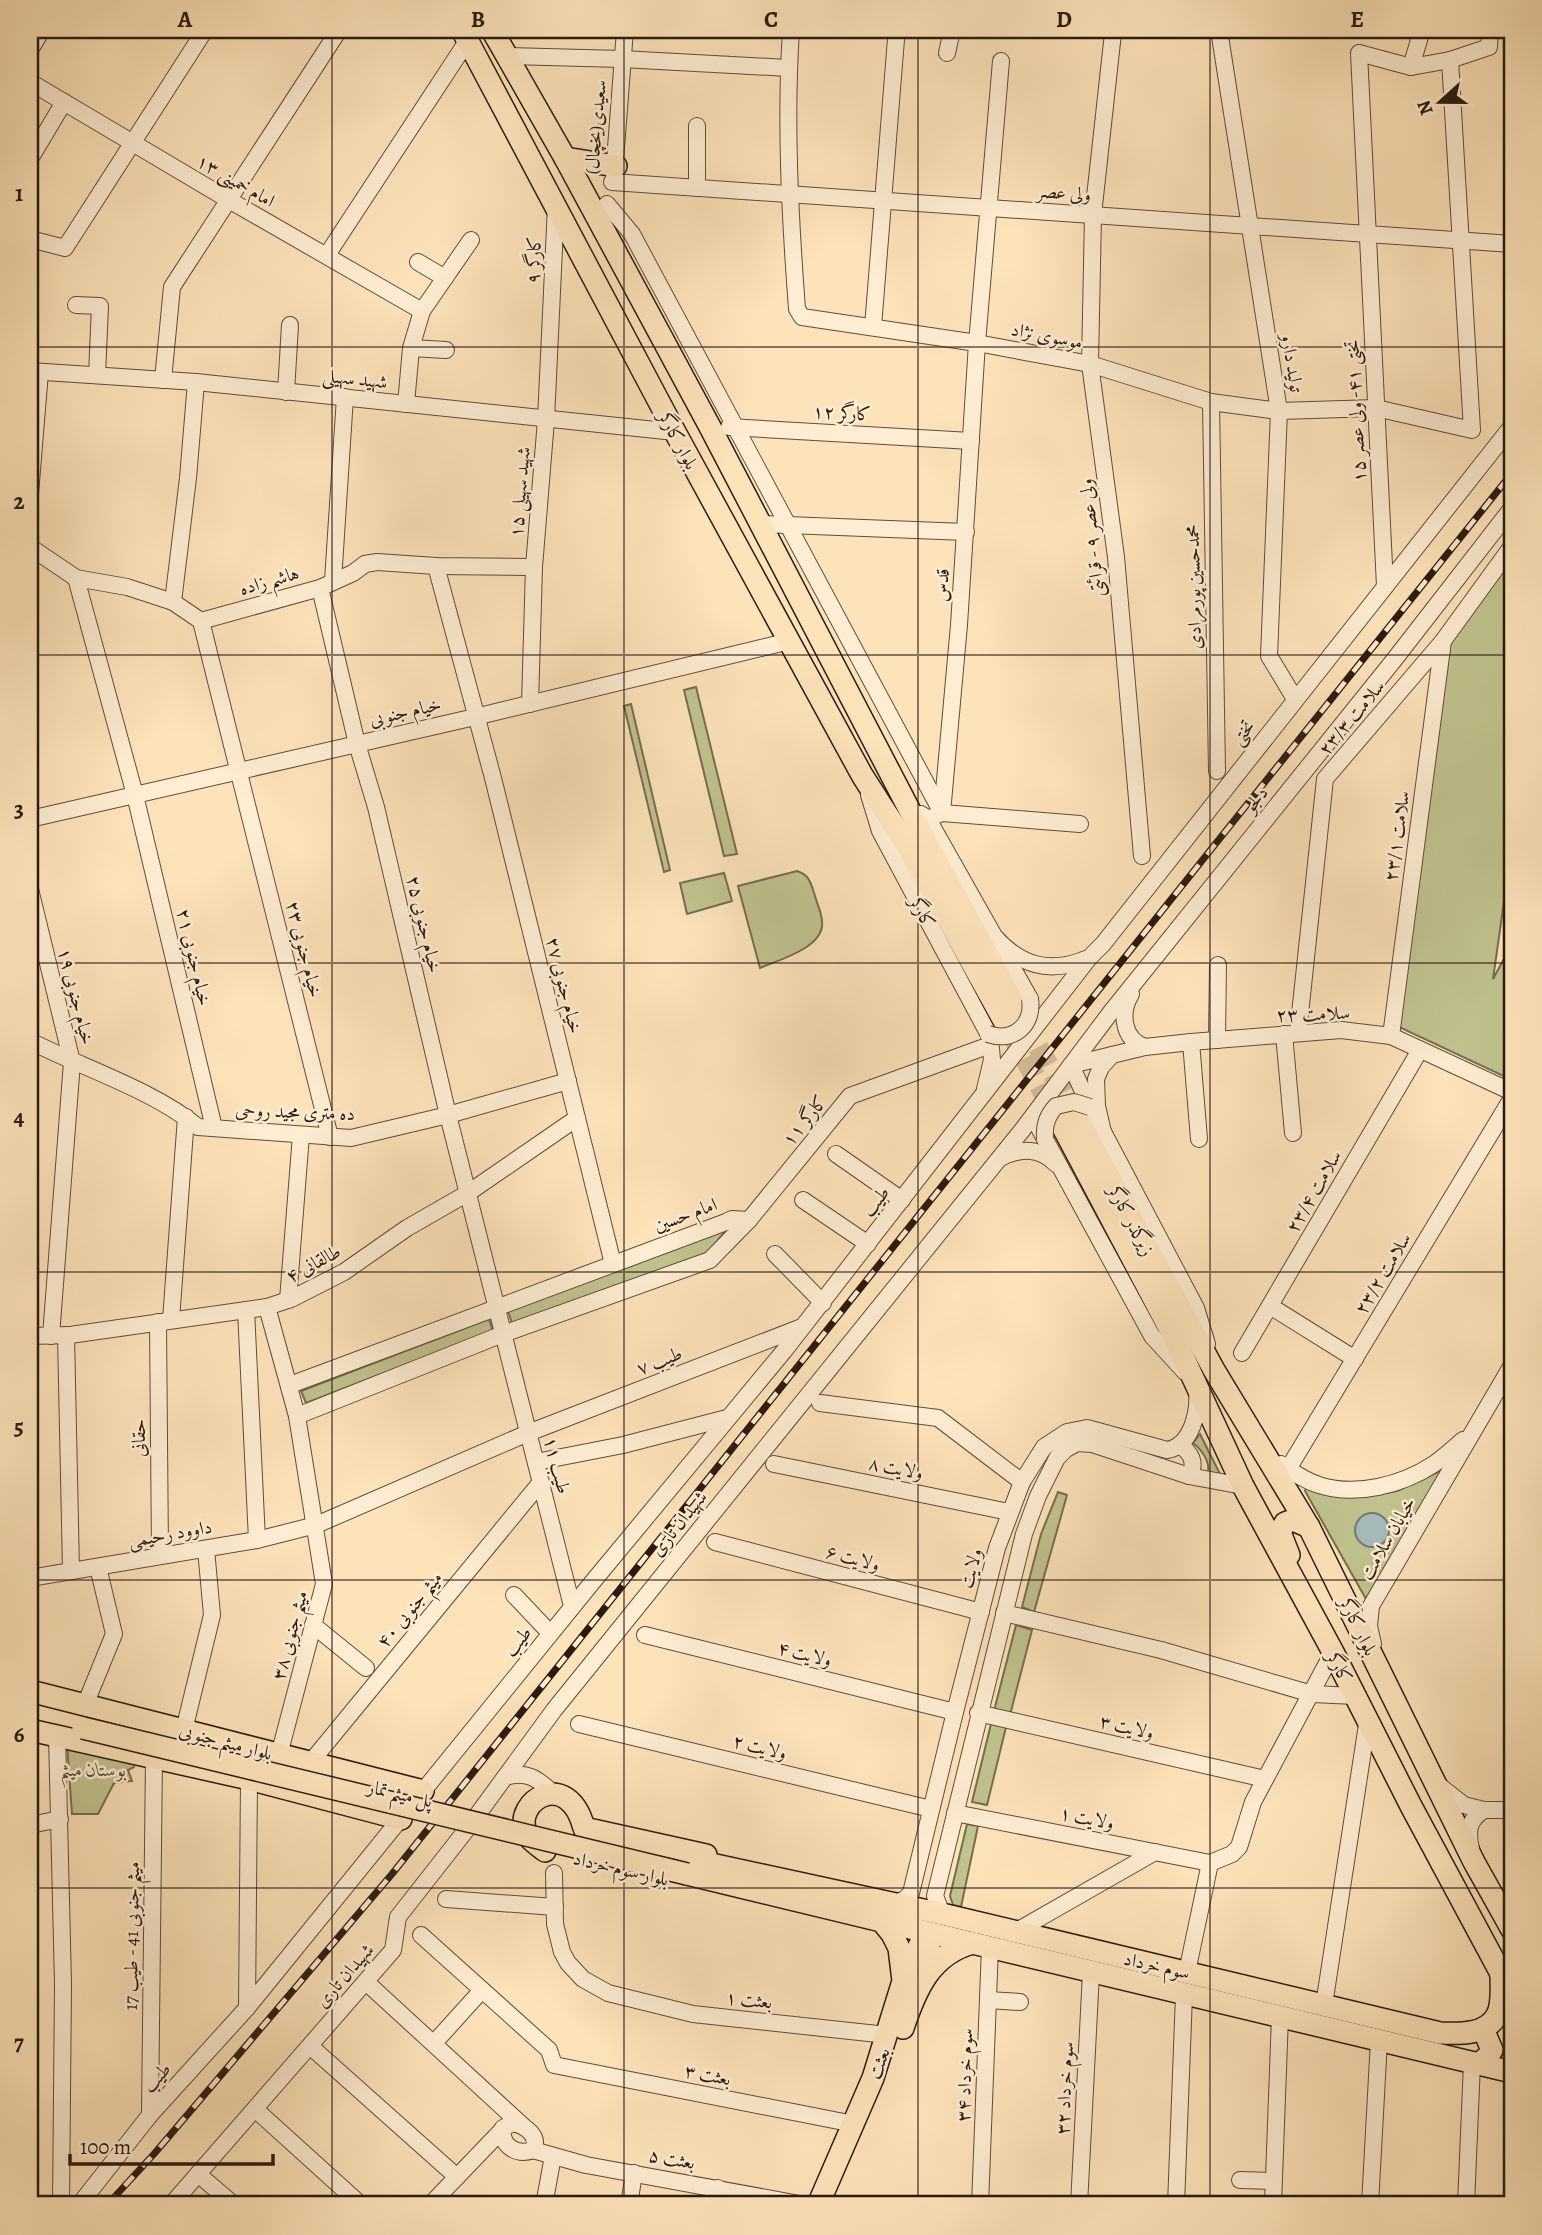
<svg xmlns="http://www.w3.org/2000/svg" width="1542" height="2235" font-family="Alegreya,Amiri,serif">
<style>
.green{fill:#c1c38f;stroke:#766e50;stroke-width:2}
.water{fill:#a5bbbb;stroke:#747b77;stroke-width:2}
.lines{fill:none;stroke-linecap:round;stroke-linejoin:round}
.major-tunnel{stroke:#d3bb98;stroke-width:21;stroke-dasharray:21 10;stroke-linecap:butt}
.minor-casing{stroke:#604c3c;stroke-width:18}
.major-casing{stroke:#2b1a12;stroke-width:24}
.minor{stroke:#feedd2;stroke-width:16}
.major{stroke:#fde3ba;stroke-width:21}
.rail-casing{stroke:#2b1a12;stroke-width:7}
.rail{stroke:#feedd2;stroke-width:4.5;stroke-dasharray:13;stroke-linecap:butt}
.minor-bridge-casing{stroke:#604c3c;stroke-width:18;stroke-linecap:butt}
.major-bridge-casing{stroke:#2b1a12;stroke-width:24;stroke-linecap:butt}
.minor-bridge{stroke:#feedd2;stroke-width:16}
.major-bridge{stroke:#fde3ba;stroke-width:21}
.grid{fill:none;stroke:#2b1a12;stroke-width:2;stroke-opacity:0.55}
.labels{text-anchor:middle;stroke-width:5;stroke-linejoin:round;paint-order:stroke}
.street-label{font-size:19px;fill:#2b1a12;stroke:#feedd2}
.park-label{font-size:19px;font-style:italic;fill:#584d38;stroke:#feedd2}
.neatline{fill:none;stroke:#2b1a12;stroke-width:2.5}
.grid-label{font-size:23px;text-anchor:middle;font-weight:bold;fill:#2b1a12}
</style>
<rect width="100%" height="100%" fill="#fde3ba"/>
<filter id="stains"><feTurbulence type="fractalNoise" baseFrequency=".00286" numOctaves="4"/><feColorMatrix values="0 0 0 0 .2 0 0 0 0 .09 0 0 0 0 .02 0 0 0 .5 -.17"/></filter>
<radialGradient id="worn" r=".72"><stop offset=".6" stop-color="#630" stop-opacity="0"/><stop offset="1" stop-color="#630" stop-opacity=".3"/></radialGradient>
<!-- green -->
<g class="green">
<polygon points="1512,554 1512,845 1493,979 1512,944 1512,1080 1399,1027 1451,632"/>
<polygon points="696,687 737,854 724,856 684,690"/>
<polygon points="631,704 670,870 664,872 624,706"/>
<path d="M797 871C810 875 811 884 815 896 817 904 822 913 822 922 825 947 779 960 760 968L738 886Z"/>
<polygon points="724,873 732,901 687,914 680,883"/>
<polygon points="726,1230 706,1255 513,1326 508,1311"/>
<polygon points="489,1319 493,1331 306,1403 301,1391"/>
<path d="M1200 1434 1221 1476 1208 1473C1210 1461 1202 1450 1193 1443Z"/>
<polygon points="1440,1471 1442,1474 1366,1599 1305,1491 1307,1486 1386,1493 1397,1491"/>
<polygon points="1058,1492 1067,1495 1034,1612 1022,1607 1041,1534"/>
<polygon points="1016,1625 1032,1630 1010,1715 994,1711"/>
<polygon points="991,1724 1006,1727 987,1805 972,1802"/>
<polygon points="67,1744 135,1757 134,1767 128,1770 132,1781 114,1783 98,1814 72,1814"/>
<polygon points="967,1824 978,1826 961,1907 953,1905 950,1896"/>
</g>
<!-- water -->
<circle class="water" cx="1372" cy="1530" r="17"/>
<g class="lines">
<!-- major-tunnel -->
<g class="major-tunnel">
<polyline points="1023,1020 1073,1110"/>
<polyline points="1010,1031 1055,1114"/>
</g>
<!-- minor casing -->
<g class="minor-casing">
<g id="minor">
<path d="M791 30C785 123 790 216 797 309L802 317 977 343 1090 364 1211 402 1279 411 1376 408 1472 430 1450 60"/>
<polyline points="1219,30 1279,411 1269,656 1295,699"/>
<polyline points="1113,33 1093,215 1090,364 1116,557 1142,856"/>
<polyline points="30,50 42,30"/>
<polyline points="947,53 952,30"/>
<polyline points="506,56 622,59 788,68"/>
<polyline points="1411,67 1422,30"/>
<polyline points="30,82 229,200 422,311"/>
<polyline points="30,159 64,102"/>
<polyline points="614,174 625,30"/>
<polyline points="612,182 1512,244"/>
<polyline points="697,188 697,126"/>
<polyline points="607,204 632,234 942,813 1080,824"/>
<polyline points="30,239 65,248 205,30"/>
<polyline points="327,255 468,40"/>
<polyline points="418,262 445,278"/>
<polyline points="76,305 100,306 97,375"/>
<polyline points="873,327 896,39"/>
<polyline points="411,348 446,350"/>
<polyline points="30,371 196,382 675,432"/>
<polyline points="163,380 172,287 339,30"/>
<polyline points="286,392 290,325"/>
<polyline points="1211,402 1217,771"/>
<polyline points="406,404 411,348 422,311 471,240"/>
<polyline points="729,427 971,441"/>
<polyline points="30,494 40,372"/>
<polyline points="761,524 966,532"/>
<polyline points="30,547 76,578 127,587 173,602 201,621 320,588 353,573 365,564 377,562 436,566 534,567"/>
<polyline points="436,566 493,778 613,1264"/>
<polyline points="76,578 135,795 214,1128"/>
<polyline points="333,581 345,397"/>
<polyline points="1385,586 1359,53 1411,67 1450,60 1489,47 1490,30"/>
<polyline points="320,588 357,744 376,807 448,1115 572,1606"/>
<polyline points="173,602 188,478 196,382"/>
<polyline points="201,621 330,1137"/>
<polyline points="530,704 534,567 546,420 556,206"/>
<polyline points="869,795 880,831 990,1037 992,1060 985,1089"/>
<path d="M921 814 928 819 994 936C1020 966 1050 974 1086 959"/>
<polyline points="30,819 475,717 790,641"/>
<polyline points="928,819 942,813 959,625 977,343 1001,61"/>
<polyline points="30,889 72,1062 51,1336"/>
<polyline points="1002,949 1030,999"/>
<path d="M1131 994C1120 1012 1122 1039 1145 1047"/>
<polyline points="1298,1033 1325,779 1443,641 1512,546"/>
<polyline points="1284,1034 1293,1133"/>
<polyline points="1391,1036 1443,641"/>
<polyline points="1217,1040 1218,965"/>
<path d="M30 1041C83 1068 153 1090 198 1127L351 1138 448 1115 568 1081"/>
<polyline points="1191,1042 1199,1139"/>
<polyline points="1112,1055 1071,1065 1090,1107 1196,1308 1207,1344"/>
<polyline points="1039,1128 1152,1336 1185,1372"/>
<polyline points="1103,1132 1097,1106 1096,1079 1101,1067 1112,1055 1145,1047 1191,1042 1341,1030 1391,1036 1512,1092"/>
<polyline points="836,1154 902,1200"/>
<path d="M1000 1158C1020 1148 1039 1147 1056 1164"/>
<polyline points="803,1200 868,1244"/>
<polyline points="775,1254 823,1303"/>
<polyline points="288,1300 301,1135"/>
<polyline points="1270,1306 1355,1359"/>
<polyline points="267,1307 297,1416 324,1584 279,1755"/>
<polyline points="246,1310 257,1540"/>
<polyline points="171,1320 186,1117"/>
<polyline points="158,1322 160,1555"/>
<polyline points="66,1335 71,1571"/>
<polyline points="30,1336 70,1335 267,1307 291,1299 344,1272 407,1228 468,1193 577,1118"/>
<polyline points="1242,1353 1420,1050"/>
<polyline points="290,1385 726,1222 732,1219 749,1220"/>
<polyline points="820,1403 938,1418 1022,1482"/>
<polyline points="297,1416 503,1334 710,1260 749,1220 850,1096 990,1045"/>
<path d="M1180 1445C1191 1453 1197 1463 1189 1476"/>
<polyline points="536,1462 623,1445 727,1418"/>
<polyline points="774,1464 1009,1512"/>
<path d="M1281 1464C1293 1472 1305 1481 1319 1485 1356 1497 1402 1485 1434 1464 1444 1457 1454 1448 1463 1440"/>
<polyline points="1288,1469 1512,1098"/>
<polyline points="715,1542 981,1612"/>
<polyline points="30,1578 257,1540 316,1525 528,1433 802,1327"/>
<polyline points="514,1595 550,1633"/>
<polyline points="1004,1613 1161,1650 1312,1694 1356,1696"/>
<polyline points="313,1625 366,1668"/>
<polyline points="645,1635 955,1712"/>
<polyline points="1373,1644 1369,1626 1371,1606 1512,1365"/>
<polyline points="85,1705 114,1634 98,1567"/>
<polyline points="978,1713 1265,1779"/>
<polyline points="579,1724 931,1809"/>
<polyline points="184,1730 212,1615 206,1549"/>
<polyline points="57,1735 63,1984 61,2205"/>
<polyline points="310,1763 541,1482"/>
<path d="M505 1777C527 1770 538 1779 554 1794"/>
<path d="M1441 1787 1464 1805 1484 1810C1468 1820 1467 1831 1471 1849"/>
<polyline points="1484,1810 1512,1810"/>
<polyline points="955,1813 1210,1863 1232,1854 1239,1847 1253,1802 1333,1652"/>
<polyline points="30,1825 60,1819"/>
<polyline points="554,1873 555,1924 562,1952 568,1963 583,1979 608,1993 693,2014 887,2035"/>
<polyline points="446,1899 555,1907"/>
<path d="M896 1903 905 1899 911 1893 955 1712 997 1548 1022 1482 1044 1447 1067 1432 1087 1428 1167 1450C1192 1446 1199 1411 1197 1390"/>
<polyline points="942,1914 935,1896 1024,1534 1038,1496 1057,1458 1066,1449 1077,1443 1092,1444 1189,1476 1243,1486"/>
<polyline points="1015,1932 1155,1852"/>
<polyline points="421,1935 549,2050 554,2065 854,2124"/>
<polyline points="1187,1972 1210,1863"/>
<polyline points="366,1982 523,2126"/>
<polyline points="988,2000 1020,2002"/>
<polyline points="1324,2005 1368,1718"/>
<polyline points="247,2008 249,1779"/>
<polyline points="435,2042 482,1990"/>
<polyline points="310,2046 457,2177"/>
<polyline points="256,2110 361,2205"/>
<polyline points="150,2115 154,1757"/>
<path d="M513 2123C526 2126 540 2136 533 2150 517 2156 500 2146 503 2128Z"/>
<polyline points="533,2150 586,2165 805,2205"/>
<polyline points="198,2174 234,2205"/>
<polyline points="1240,2180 1273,2181"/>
<polyline points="79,2205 150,2115 247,2008 595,1579 784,1351 1089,958 1103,944 1512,426"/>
<polyline points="171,2205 393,1950 398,1917 467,1829 554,1710 1023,1129 1111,1012 1394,660 1512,508"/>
<polyline points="430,2205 502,2130"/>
<polyline points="544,2205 553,2156"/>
<polyline points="629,2205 634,2173"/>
<polyline points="715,2205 718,2188"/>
<polyline points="980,2205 990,1947"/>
<polyline points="1079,2205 1091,1973"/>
<polyline points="1176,2205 1184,1995"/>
<polyline points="1273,2205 1280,2016"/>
<polyline points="1370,2205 1379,2040"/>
<polyline points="1466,2205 1472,2063"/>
</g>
</g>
<!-- major casing -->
<g class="major-casing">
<g id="major">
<polyline points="462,30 675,432 862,775 906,844 1009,1030"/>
<polyline points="492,30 565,158 710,427 922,834 1023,1020"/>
<polyline points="565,158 616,166"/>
<polyline points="1073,1110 1214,1370 1309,1527 1474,1862 1512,1930"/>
<polyline points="1060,1122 1174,1337 1243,1486 1333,1652 1411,1806 1512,1994"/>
<polyline points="1289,1555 1280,1532 1285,1523 1293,1520 1309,1527"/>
<polyline points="30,1691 423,1791"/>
<polyline points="30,1730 249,1779 401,1819"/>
<path d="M545 1851C538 1845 529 1840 526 1832 513 1801 568 1767 584 1828L706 1855"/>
<path d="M688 1859 942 1914 1440 2033C1459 2034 1487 2035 1497 2015 1503 2004 1501 1986 1501 1974"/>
<path d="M687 1874C962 1940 1236 2008 1512 2072"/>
<polyline points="905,1978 919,1946 926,1945 929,1948 930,1953 923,1976"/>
<path d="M903 2028C916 1989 931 1954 973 1943"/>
<polyline points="1479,2064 1488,2056 1492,2050 1483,2029"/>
<polyline points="818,2205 873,2078 903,1981 899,1948 892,1934 880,1919"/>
</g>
</g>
<!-- minor -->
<use href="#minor" class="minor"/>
<!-- major -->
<use href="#major" class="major"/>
<!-- rail casing -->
<g class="rail-casing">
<polyline id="rail" points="107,2205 154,2154 392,1874 1512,473"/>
</g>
<!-- rail -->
<use href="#rail" class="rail"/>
<!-- minor-bridge casing -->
<g class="minor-bridge-casing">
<g id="minor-bridge">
<path d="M988 1034C1013 1043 1034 1025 1030 999"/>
<path d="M1045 1139C1044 1125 1047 1116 1056 1106L1074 1102 1090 1107"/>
</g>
</g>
<!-- major-bridge casing -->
<g class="major-bridge-casing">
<polyline id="major-bridge" points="83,1728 687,1874"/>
</g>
<!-- minor-bridge -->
<use href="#minor-bridge" class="minor-bridge"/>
<!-- major-bridge -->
<use href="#major-bridge" class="major-bridge"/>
</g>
<!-- grid -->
<path class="grid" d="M332 30V2205M624 30V2205M918 30V2205M1210 30V2205M30 347H1512M30 655H1512M30 963H1512M30 1272H1512M30 1580H1512M30 1888H1512"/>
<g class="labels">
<!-- street labels -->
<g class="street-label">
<text transform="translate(595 127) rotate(-85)" y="7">سعیدی(یخچال)</text>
<text transform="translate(236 180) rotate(30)" y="7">امام خمینی ۱۳</text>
<text transform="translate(1064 192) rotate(4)" y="7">ولی عصر</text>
<text transform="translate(533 260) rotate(-88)" y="7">کارگر ۹</text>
<text transform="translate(1047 335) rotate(11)" y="7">موسوی نژاد</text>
<text transform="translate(1293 363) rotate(81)" y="7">تولید دارو</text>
<text transform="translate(355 378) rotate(6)" y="7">شهید سهیلی</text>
<text transform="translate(1355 411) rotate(-93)" y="7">تختی ۴۱- ولی عصر ۱۵</text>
<text transform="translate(842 412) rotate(3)" y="7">کارگر ۱۲</text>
<text transform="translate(679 440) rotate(62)" y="7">بلوار کارگر</text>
<text transform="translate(519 492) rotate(-85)" y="7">شهید سهیلی ۱۵</text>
<text transform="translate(1091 538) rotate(-96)" y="7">ولی عصر ۹ - قرائتی</text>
<text transform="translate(269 580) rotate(-16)" y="7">هاشم زاده</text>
<text transform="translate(941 585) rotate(-86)" y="7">قدس</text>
<text transform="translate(1193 587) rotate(-91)" y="7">محمدحسین پورمرادی</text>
<text transform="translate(405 711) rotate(-13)" y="7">خیام جنوبی</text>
<text transform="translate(1351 717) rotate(-50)" y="7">سلامت ۲۳/۳</text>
<text transform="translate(1242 732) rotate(-52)" y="7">تختی</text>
<text transform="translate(1255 799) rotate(-51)" y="7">دلجو</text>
<text transform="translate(1396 836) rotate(-82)" y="7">سلامت ۲۳/۱</text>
<text transform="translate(923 912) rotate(62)" y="7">کارگر</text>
<text transform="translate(425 924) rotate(77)" y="7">خیام جنوبی ۲۵</text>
<text transform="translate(305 949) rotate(76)" y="7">خیام جنوبی ۲۳</text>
<text transform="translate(195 957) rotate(77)" y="7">خیام جنوبی ۲۱</text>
<text transform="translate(565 985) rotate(76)" y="7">خیام جنوبی ۲۷</text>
<text transform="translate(77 996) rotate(76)" y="7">خیام جنوبی ۱۹</text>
<text transform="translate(1313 1013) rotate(-2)" y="7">سلامت ۲۳</text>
<text transform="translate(295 1111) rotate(2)" y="7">ده متری مجید روحی</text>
<text transform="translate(804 1120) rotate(-51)" y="7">کارگر ۱۱</text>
<text transform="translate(1313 1191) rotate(-60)" y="7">سلامت ۲۳/۴</text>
<text transform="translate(875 1201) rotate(-52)" y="7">طیب</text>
<text transform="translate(685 1214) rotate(-20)" y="7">امام حسین</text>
<text transform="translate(1132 1220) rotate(62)" y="7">زیرگذر کارگر</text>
<text transform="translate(313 1263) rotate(-28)" y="7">طالقانی ۴</text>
<text transform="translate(1382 1273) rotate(-59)" y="7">سلامت ۲۳/۲</text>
<text transform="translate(659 1360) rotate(-21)" y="7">طیب ۷</text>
<text transform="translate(138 1438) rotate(-90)" y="7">حقانی</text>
<text transform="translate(558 1465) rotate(76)" y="7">طیب ۱۱</text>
<text transform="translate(896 1467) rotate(11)" y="7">ولایت ۸</text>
<text transform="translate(678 1523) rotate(-51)" y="7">شهیدان تاری</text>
<text transform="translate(170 1533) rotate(-10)" y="7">داوود رحیمی</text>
<text transform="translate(1387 1538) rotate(-60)" y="7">خیابان سلامت</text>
<text transform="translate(853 1557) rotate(15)" y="7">ولایت ۶</text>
<text transform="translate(970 1568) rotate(-75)" y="7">ولایت</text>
<text transform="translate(409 1609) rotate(-51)" y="7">میثم جنوبی ۴۰</text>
<text transform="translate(1359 1626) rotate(64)" y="7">بلوار کارگر</text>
<text transform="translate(289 1635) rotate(-75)" y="7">میثم جنوبی ۳۸</text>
<text transform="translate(517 1641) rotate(-51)" y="7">طیب</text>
<text transform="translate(805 1653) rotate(14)" y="7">ولایت ۴</text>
<text transform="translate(1340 1667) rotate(62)" y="7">کارگر</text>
<text transform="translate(1127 1726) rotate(13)" y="7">ولایت ۳</text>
<text transform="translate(226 1741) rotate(15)" y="7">بلوار میثم جنوبی</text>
<text transform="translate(760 1746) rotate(14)" y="7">ولایت ۲</text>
<text transform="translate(400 1793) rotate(13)" y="7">پل میثم تمار</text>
<text transform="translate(1087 1817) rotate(11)" y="7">ولایت ۱</text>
<text transform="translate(621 1868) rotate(13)" y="7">بلوار سوم خرداد</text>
<text transform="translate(131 1936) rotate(-89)" y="7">میثم جنوبی 41 - طیب 17</text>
<text transform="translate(1157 1965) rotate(13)" y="7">سوم خرداد</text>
<text transform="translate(344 1975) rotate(-49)" y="7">شهیدان تاری</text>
<text transform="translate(749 1999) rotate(6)" y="7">بعثت ۱</text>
<text transform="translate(878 2063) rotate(-70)" y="7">بعثت</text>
<text transform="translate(708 2074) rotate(11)" y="7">بعثت ۳</text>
<text transform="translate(964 2075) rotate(-88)" y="7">سوم خرداد ۳۴</text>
<text transform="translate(156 2077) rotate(-48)" y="7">طیب</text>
<text transform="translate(1064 2088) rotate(-87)" y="7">سوم خرداد ۳۲</text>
<text transform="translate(672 2158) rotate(10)" y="7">بعثت ۵</text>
</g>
<!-- park labels -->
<g class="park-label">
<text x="93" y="1776">بوستان میثم</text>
</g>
</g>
<!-- margin -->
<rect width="1542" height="2235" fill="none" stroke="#fde3ba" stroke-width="77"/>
<!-- north arrow -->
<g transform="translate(1440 102) rotate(249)" stroke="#feedd2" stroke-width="5" paint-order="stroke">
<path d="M0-5L12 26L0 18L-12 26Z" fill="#2b1a12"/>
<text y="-10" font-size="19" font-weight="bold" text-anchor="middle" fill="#2b1a12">N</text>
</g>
<!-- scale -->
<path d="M70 2154v10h203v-10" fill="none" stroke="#2b1a12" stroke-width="3.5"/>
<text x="80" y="2154" font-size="21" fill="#2b1a12" stroke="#feedd2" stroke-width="5" paint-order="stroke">100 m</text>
<rect x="38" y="38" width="1466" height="2158" class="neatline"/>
<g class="grid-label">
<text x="185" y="27">A</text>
<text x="478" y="27">B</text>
<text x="771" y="27">C</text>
<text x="1064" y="27">D</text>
<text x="1357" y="27">E</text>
<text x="19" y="201">1</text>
<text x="19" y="509">2</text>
<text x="19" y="817">3</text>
<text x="19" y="1125">4</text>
<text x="19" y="1434">5</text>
<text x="19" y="1742">6</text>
<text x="19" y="2050">7</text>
</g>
<rect width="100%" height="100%" filter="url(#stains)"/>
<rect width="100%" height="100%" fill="url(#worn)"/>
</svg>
